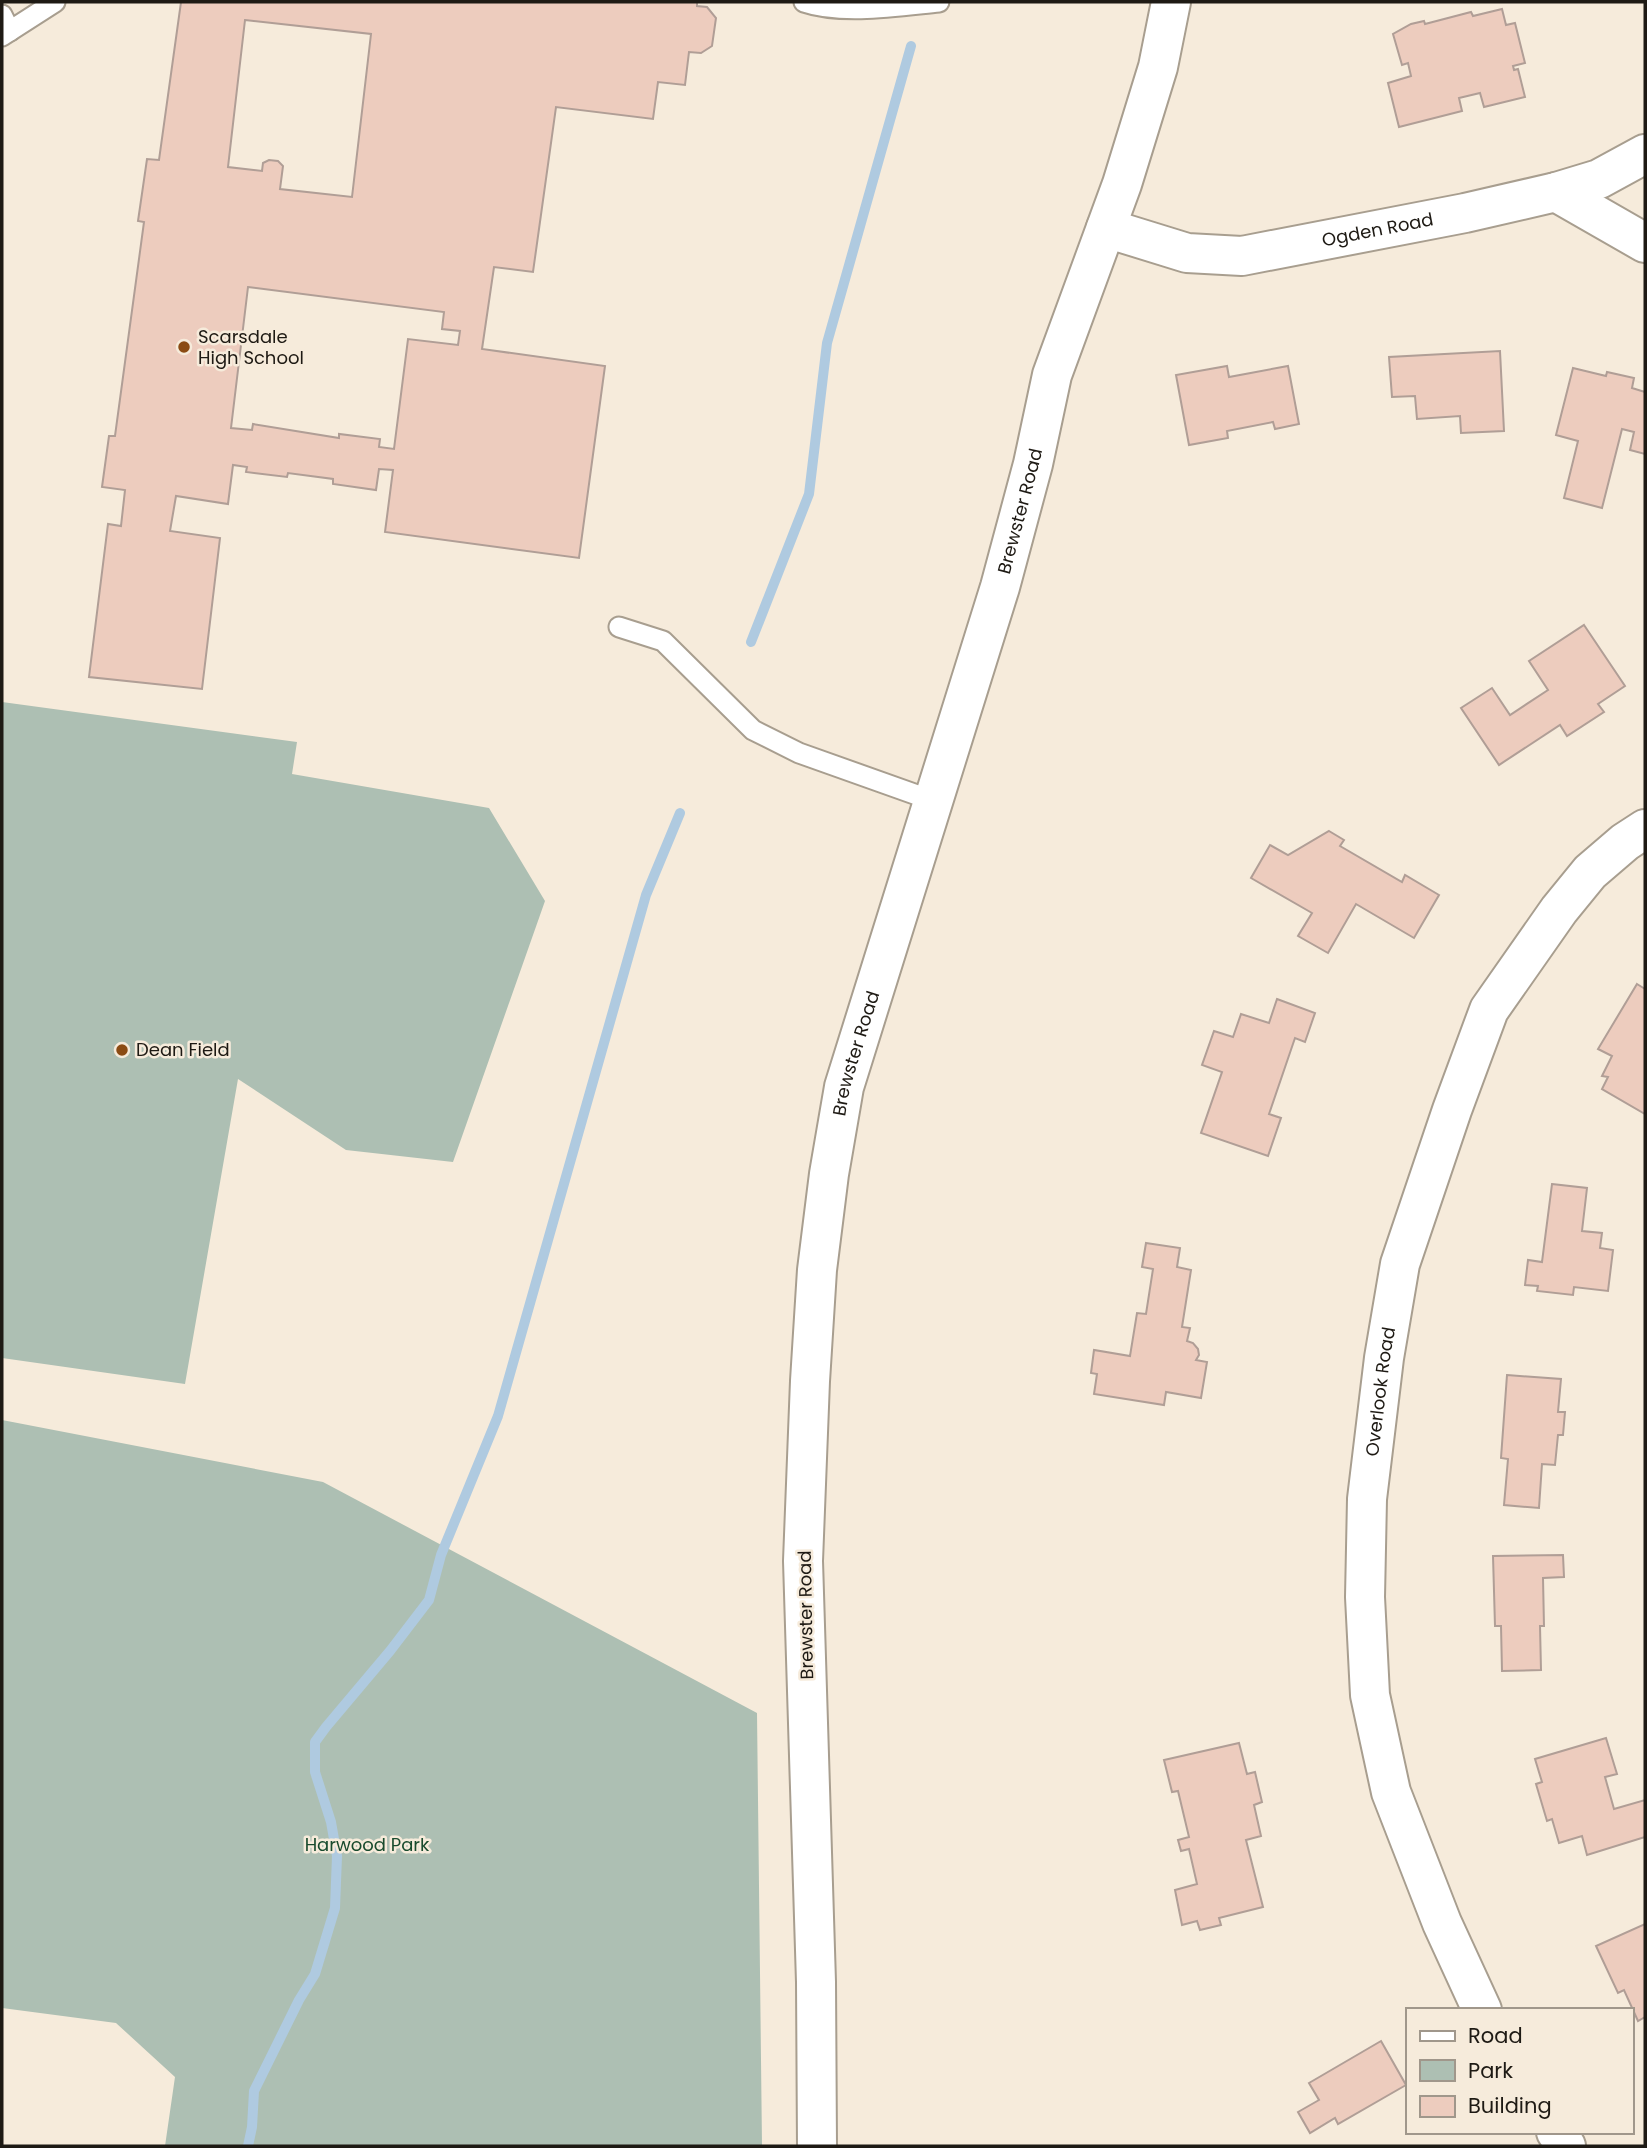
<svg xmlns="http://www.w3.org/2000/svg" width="1647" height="2148" font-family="Poppins,sans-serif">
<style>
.green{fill:#adbfb3}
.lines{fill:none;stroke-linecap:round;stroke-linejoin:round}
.stream{stroke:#afcae0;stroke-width:10}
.building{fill:#edccbe;stroke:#b09e96;stroke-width:2;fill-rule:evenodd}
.service-casing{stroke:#a89e8f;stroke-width:23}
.minor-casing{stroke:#a89e8f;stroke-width:42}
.tertiary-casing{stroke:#a89e8f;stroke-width:42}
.service{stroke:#fff;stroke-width:19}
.minor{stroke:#fff;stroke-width:38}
.tertiary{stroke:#fff;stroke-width:38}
.poi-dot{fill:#8b4b13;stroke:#f6ebdb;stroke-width:2.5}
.labels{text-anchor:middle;stroke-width:5;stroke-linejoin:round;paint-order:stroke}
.street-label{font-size:18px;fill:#1e1a14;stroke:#f6ebdb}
.poi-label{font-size:18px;fill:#1e1a14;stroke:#f6ebdb;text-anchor:start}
.park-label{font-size:18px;fill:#184a2d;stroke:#f6ebdb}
</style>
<rect width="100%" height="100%" fill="#f6ebdb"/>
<!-- green -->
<g class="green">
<polygon points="2,702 297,742 292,774 489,808 545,901 453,1162 346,1150 238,1079 185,1384 2,1358"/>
<polygon points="2,1420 323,1482 757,1713 762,2146 165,2146 175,2077 116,2023 2,2008"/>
</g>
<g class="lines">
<!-- stream -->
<g class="stream">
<polyline points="751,642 809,494 827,343 911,46"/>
<polyline points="248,2146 252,2127 254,2091 299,2000 315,1974 335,1908 337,1856 331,1822 315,1772 315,1742 326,1727 390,1651 429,1600 441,1555 498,1416 646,895 680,813"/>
</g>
</g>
<!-- building -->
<g class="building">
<path d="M181 2H697V6L707 7 716 18 712 46 701 53 689 52 685 85 658 82 653 119 556 107 533 272 494 267 482 349 605 366 579 558 385 532 393 470 379 469 376 490 333 484V479L288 473 287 477 246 472 247 467 233 465 228 504 176 496 170 531 220 538 202 689 89 677 108 524 121 526 125 490 102 487 109 436H115L144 222 138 221 147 159 159 160ZM245 20 371 34 352 197 280 189 283 166 278 161 269 160 263 163 262 171 228 167ZM248 287 444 312 442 329 460 331 458 345 408 339 394 449 379 447 380 439 339 434V438L253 424 252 430 231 428Z"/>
<polygon points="1502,9 1506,25 1515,23 1525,63 1513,66 1514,70 1518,69 1525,97 1484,107 1480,93 1459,98 1462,111 1399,127 1388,83 1411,76 1408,63 1402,65 1393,34 1411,24 1424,21 1425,24 1471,12 1473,16"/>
<polygon points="1500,351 1504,431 1461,433 1460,416 1417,419 1415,396 1392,397 1389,357"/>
<polygon points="1227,366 1229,377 1288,366 1299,424 1275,429 1273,422 1227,431 1228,438 1189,445 1176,375"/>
<polygon points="1573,368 1606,376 1607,372 1634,378 1632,388 1645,392 1645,454 1630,450 1634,432 1622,429 1602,508 1564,498 1578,441 1556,435"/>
<polygon points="1584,625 1625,686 1598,704 1604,712 1567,736 1560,725 1499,765 1461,708 1492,688 1510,715 1548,690 1529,661"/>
<polygon points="1329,831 1344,840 1340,846 1402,882 1405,875 1439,895 1414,938 1356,904 1328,953 1298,936 1312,913 1251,878 1270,845 1288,855"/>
<polygon points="1637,984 1645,989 1645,1114 1602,1089 1608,1077 1602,1076 1612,1056 1598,1049"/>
<polygon points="1277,999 1315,1013 1305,1042 1295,1038 1269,1114 1281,1118 1268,1156 1201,1133 1222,1072 1202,1065 1214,1031 1233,1037 1241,1014 1269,1023"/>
<polygon points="1552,1184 1587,1188 1582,1231 1602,1233 1600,1248 1613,1250 1608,1291 1574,1287 1573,1295 1537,1291 1538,1286 1525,1285 1528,1260 1542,1262"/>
<polygon points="1146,1243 1180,1248 1177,1267 1191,1270 1182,1327 1190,1328 1187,1341 1193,1343 1198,1349 1199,1355 1196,1360 1207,1362 1201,1398 1166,1392 1164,1405 1094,1394 1097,1374 1091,1373 1094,1350 1130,1356 1137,1313 1146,1314 1153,1269 1142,1267"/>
<polygon points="1507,1375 1561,1379 1558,1412 1565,1412 1563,1435 1558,1435 1555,1465 1542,1464 1539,1508 1504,1505 1508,1459 1501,1458"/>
<polygon points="1563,1555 1564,1577 1543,1578 1544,1626 1540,1626 1541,1670 1502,1671 1501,1626 1495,1626 1493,1556"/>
<polygon points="1606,1738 1617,1774 1605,1777 1614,1809 1645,1800 1645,1837 1587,1855 1582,1836 1559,1843 1552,1819 1547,1821 1536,1784 1542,1782 1535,1759"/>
<polygon points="1239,1743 1247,1774 1255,1772 1262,1802 1254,1805 1261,1836 1246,1840 1263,1907 1219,1918 1221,1925 1200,1930 1197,1921 1182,1925 1175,1890 1197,1884 1189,1849 1181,1851 1178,1840 1189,1837 1178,1791 1172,1792 1164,1760"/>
<polygon points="1645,1924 1645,2017 1638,2021 1624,1990 1618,1993 1596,1946"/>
<polygon points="1381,2041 1406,2085 1338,2124 1335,2118 1310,2133 1298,2112 1319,2100 1309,2083"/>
</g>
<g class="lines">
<!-- service casing -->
<g class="service-casing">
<g id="service">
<path d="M804 2C842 15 899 6 939 2"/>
<polyline points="2,15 10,31"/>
<polyline points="2,36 55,2"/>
<polyline points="619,627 663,641 753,730 799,753 934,801"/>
</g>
</g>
<!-- minor casing -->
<g class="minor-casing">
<g id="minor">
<polyline points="1556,192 1645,243"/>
<path id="s1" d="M1106 228 1187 253 1242 256 1465 213 1556 192 1599 179 1645 154"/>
<path id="s2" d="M1482 2010 1442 1923 1391 1792 1370 1695 1365 1597 1367 1499 1384 1358 1400 1264 1452 1110 1489 1010 1559 910 1590 872 1625 842 1645 829"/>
<polyline points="1556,2132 1566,2146"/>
</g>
</g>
<!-- tertiary casing -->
<g class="tertiary-casing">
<g id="tertiary">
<path id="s3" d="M817 2146 816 1982 803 1561 810 1381 817 1270 829 1174 844 1087 1000 587 1033 464 1052 375 1122 184 1158 67 1171 2"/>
</g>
</g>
<!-- service -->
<use href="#service" class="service"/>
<!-- minor -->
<use href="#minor" class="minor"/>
<!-- tertiary -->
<use href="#tertiary" class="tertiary"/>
</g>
<!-- markers -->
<g class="poi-dot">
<circle cx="184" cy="347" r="7"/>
<circle cx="122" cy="1050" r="7"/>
</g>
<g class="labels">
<!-- street labels -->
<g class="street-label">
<text dy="6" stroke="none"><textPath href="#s1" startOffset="278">Ogden Road</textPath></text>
<text dy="6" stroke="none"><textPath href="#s3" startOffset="1664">Brewster Road</textPath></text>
<text dy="6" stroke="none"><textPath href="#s3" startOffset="1097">Brewster Road</textPath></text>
<text dy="6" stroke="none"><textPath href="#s2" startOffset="640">Overlook Road</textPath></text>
<text transform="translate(806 1615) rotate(-91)" y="6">Brewster Road</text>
</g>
<!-- poi labels -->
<g class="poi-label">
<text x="198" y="343">Scarsdale<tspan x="198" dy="21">High School</tspan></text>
<text x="136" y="1056">Dean Field</text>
</g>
<!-- park labels -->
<g class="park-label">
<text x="367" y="1851">Harwood Park</text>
</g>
</g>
<!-- border -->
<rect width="1647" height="2148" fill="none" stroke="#1e1a14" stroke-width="7"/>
<!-- legend -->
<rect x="1406" y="2008" width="228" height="126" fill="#f6ebdb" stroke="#a0978b" stroke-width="2"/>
<rect x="1420" y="2031" width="35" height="10" fill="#ffffff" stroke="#a0978b" stroke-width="2"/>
<text x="1468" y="2043" font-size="21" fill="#1e1a14">Road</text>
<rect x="1420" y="2060" width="35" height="21" fill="#adbfb3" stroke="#a0978b" stroke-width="2"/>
<text x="1468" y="2078" font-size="21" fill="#1e1a14">Park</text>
<rect x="1420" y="2096" width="35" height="21" fill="#edccbe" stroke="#a0978b" stroke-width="2"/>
<text x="1468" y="2113" font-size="21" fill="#1e1a14">Building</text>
</svg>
